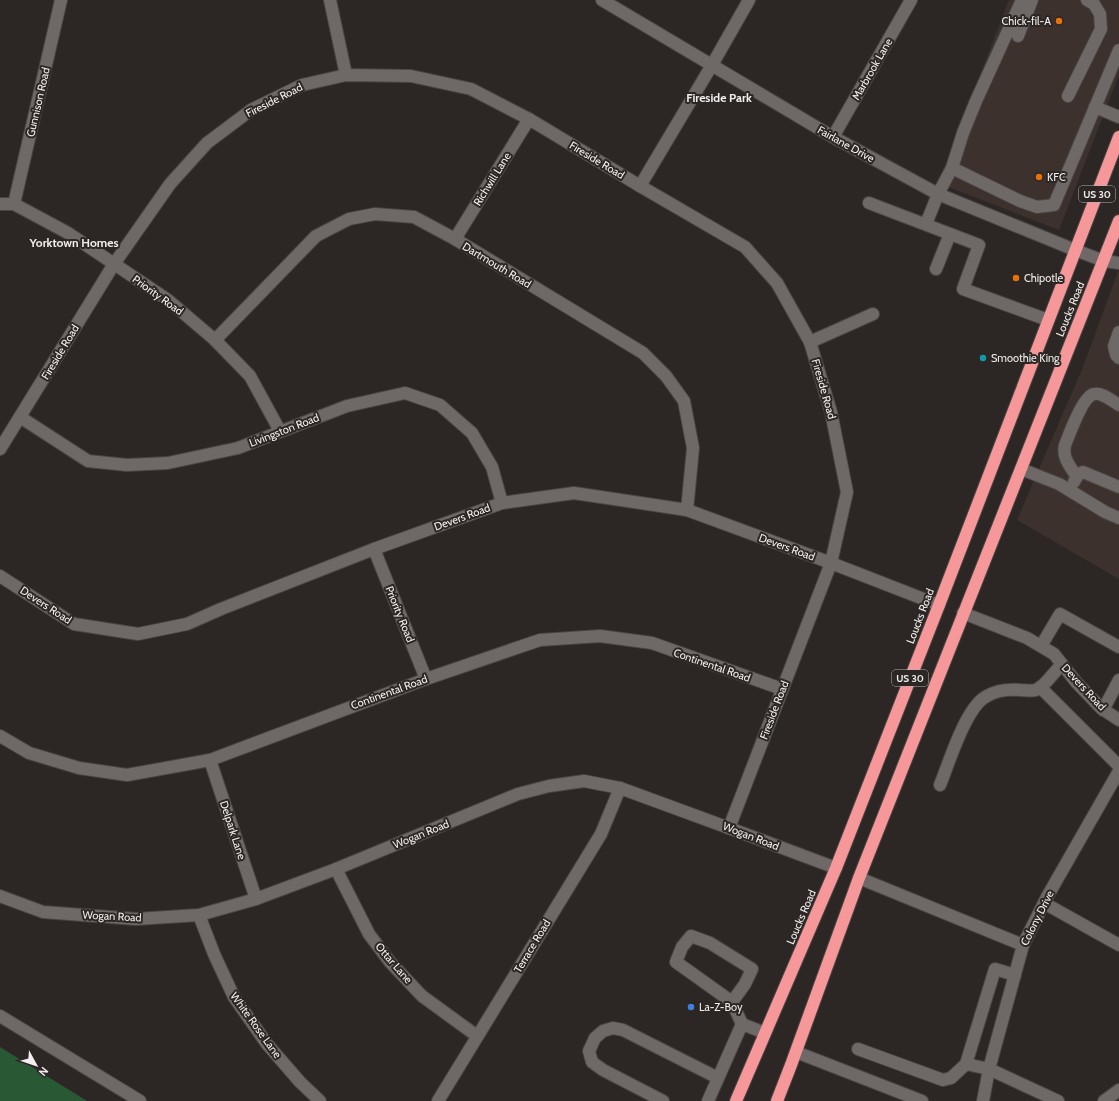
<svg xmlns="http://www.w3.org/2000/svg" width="1119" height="1101" font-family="Cabin,sans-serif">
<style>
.built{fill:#3c312d}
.green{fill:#295835}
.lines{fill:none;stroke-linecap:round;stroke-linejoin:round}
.minor-casing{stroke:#494544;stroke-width:14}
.highway-casing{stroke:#494544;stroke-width:14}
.minor{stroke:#6e6966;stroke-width:12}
.highway{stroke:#f69799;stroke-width:12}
.food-dot{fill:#e8710a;stroke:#2c2725;stroke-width:1.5}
.culture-dot{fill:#0f9aa8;stroke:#2c2725;stroke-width:1.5}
.shop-dot{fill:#3f7fe0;stroke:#2c2725;stroke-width:1.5}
.labels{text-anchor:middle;stroke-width:4;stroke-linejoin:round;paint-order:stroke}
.shield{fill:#2c2725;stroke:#b6b2b1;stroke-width:1}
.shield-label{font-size:10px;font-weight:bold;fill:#f1eeed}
.poi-label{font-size:11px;fill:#f1eeed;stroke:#2c2725;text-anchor:start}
.street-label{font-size:11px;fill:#f1eeed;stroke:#2c2725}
.neighbourhood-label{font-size:12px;font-weight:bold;fill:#f1eeed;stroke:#2c2725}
</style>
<rect width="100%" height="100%" fill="#2c2725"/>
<!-- built -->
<g class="built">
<polygon points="1009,0 1119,0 1119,75 1059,230 938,183"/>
<polygon points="1119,269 1119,579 1017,520 1083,367"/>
</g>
<!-- green -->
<polygon class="green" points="0,1047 87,1101 0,1101"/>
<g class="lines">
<!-- minor casing -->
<g class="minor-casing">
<g id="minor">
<polyline points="330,0 346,75"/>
<polyline points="602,0 833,137 938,194 1075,250 1104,261 1119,263"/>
<polyline points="1018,36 1032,0"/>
<polyline points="1068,96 1101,29 1100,14 1094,4 1087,0"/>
<polyline points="1095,107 1119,117"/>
<polyline points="833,137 911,0"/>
<polyline points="952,168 1020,201 1037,207 1054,205 1119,50"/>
<polyline points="640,186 712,65 749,0"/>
<polyline points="869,203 979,245 963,289 1048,320"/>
<polyline points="0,204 14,204 68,233 168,300 215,340 250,376 280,431"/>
<polyline points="14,204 61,0"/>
<polyline points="926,224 938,194 952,168 963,133 976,101 1022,0"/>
<polyline points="455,239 529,119"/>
<polyline points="936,269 950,234"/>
<polyline points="1119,332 1114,346 1116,355 1119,358"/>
<polyline points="215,340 316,236 349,219 375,214 414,217 455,239 643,353 666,376 684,401 693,448 687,510"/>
<polyline points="810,342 873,314"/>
<polyline points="20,417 88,461 127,465 168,463 238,448 347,406 405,393 440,405 472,433 492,467 502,503"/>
<polyline points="0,449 114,264 170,184 207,143 251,110 302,85 346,75 411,76 471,89 529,119 640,186 745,247 777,283 810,342 831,412 847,492 831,563 729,828"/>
<polyline points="1021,469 1059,484 1105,512 1119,518"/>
<path d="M1077 477C1070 466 1062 458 1065 445 1069 435 1083 396 1094 394 1102 392 1112 401 1119 405"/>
<polyline points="1074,482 1078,474 1083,472 1119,487"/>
<polyline points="374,549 426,679"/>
<polyline points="0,576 74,624 138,634 187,624 221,609 374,549 502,503 574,493 687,510 831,563 939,605"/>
<polyline points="963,613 1027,638 1054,654 1076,682 1101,708 1119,720"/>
<polyline points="1041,646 1060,614 1119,647"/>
<polyline points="1040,687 1119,766"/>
<polyline points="1103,710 1119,680"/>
<polyline points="0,736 29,753 79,768 127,775 210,760 426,679 540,640 600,636 652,643 782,689"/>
<polyline points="210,760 256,899"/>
<path d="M940 785C949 763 966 706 987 696 997 690 1009 689 1020 690 1025 690 1031 691 1036 690 1043 688 1056 670 1062 664"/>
<polyline points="336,869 369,934 390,962 422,996 477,1036"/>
<polyline points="859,878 1023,945"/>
<polyline points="0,896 43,912 136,919 199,915 256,899 336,869 518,794 549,786 584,781 620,788 729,828 836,868"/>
<polyline points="1044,903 1119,945"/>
<polyline points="199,915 214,954 234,997 267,1044 300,1082 320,1101"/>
<polyline points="732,1002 745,984 752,969 710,943 691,936 682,947 676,962 732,1002 742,1024"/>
<polyline points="0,1016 140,1101"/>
<polyline points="858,1049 943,1080 951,1078 966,1064 995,969 1015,975"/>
<polyline points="796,1052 922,1101"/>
<polyline points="966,1064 989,1069 1058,1101"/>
<polyline points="438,1101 601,834 620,788"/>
<polyline points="663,1101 603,1070 592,1062 589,1051 595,1038 603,1031 613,1028 623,1030 718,1078"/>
<polyline points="708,1101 742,1024 765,1033"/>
<polyline points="983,1101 989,1069 1023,945 1047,897 1119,771"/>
<polyline points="1104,1101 1119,1090"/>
</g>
</g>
<!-- highway casing -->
<g class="highway-casing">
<g id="highway">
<polyline points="736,1101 836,868 939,605 1119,137"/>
<polyline points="777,1101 791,1065 859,878 1119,221"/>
</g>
</g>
<!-- minor -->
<use href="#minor" class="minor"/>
<!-- highway -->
<use href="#highway" class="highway"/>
</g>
<!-- markers -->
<g class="food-dot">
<circle cx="1059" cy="21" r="4"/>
<circle cx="1039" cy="177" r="4"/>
<circle cx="1016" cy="278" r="4"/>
</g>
<circle class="culture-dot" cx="983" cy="358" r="4"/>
<circle class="shop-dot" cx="691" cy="1007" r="4"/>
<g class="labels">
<!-- shield labels -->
<g class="shield">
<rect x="1079" y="186" width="36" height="16" rx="3"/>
<rect x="892" y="670" width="36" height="16" rx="3"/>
</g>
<g class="shield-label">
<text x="1097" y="198">US 30</text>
<text x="910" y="682">US 30</text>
</g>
<!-- poi labels -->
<g class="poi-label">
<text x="1051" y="25" text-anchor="end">Chick-fil-A</text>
<text x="1047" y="181">KFC</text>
<text x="1024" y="282">Chipotle</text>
<text x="991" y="362">Smoothie King</text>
<text x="699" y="1011">La-Z-Boy</text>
</g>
<!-- street labels -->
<g class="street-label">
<text transform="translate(872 69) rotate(-60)" y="4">Marbrook Lane</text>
<text transform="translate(274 100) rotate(-27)" y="4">Fireside Road</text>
<text transform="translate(38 102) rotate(-77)" y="4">Gunnison Road</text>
<text transform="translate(846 144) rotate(29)" y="4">Fairlane Drive</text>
<text transform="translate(597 160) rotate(31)" y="4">Fireside Road</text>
<text transform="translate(492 179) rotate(-58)" y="4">Richwill Lane</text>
<text transform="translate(497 265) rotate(31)" y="4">Dartmouth Road</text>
<text transform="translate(158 295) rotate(36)" y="4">Priority Road</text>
<text transform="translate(1070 309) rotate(-68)" y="4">Loucks Road</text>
<text transform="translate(60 352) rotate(-59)" y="4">Fireside Road</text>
<text transform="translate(824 389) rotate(74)" y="4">Fireside Road</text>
<text transform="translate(284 430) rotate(-21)" y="4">Livingston Road</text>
<text transform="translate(462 517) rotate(-20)" y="4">Devers Road</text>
<text transform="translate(787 547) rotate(20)" y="4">Devers Road</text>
<text transform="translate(46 605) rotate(33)" y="4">Devers Road</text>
<text transform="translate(400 614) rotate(68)" y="4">Priority Road</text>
<text transform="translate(920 616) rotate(-69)" y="4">Loucks Road</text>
<text transform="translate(712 665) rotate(19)" y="4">Continental Road</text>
<text transform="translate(1084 687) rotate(47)" y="4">Devers Road</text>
<text transform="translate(389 692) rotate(-20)" y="4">Continental Road</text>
<text transform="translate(774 710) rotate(-69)" y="4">Fireside Road</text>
<text transform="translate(233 830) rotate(72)" y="4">Delpark Lane</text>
<text transform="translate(421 834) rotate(-22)" y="4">Wogan Road</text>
<text transform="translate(751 836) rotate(21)" y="4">Wogan Road</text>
<text transform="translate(112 916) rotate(3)" y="4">Wogan Road</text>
<text transform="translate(801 917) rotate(-67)" y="4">Loucks Road</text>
<text transform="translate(1037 918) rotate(-63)" y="4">Colony Drive</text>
<text transform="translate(532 946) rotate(-59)" y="4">Terrace Road</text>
<text transform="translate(394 963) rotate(49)" y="4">Ottar Lane</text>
<text transform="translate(256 1025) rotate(54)" y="4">White Rose Lane</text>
</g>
<!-- neighbourhood labels -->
<g class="neighbourhood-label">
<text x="719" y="102">Fireside Park</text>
<text x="74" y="247">Yorktown Homes</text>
</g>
</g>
<!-- north arrow -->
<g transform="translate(36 1065) rotate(130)" stroke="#2c2725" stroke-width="3" paint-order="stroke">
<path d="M0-3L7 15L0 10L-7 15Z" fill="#f1eeed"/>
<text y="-6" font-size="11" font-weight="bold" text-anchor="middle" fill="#f1eeed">N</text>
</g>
</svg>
